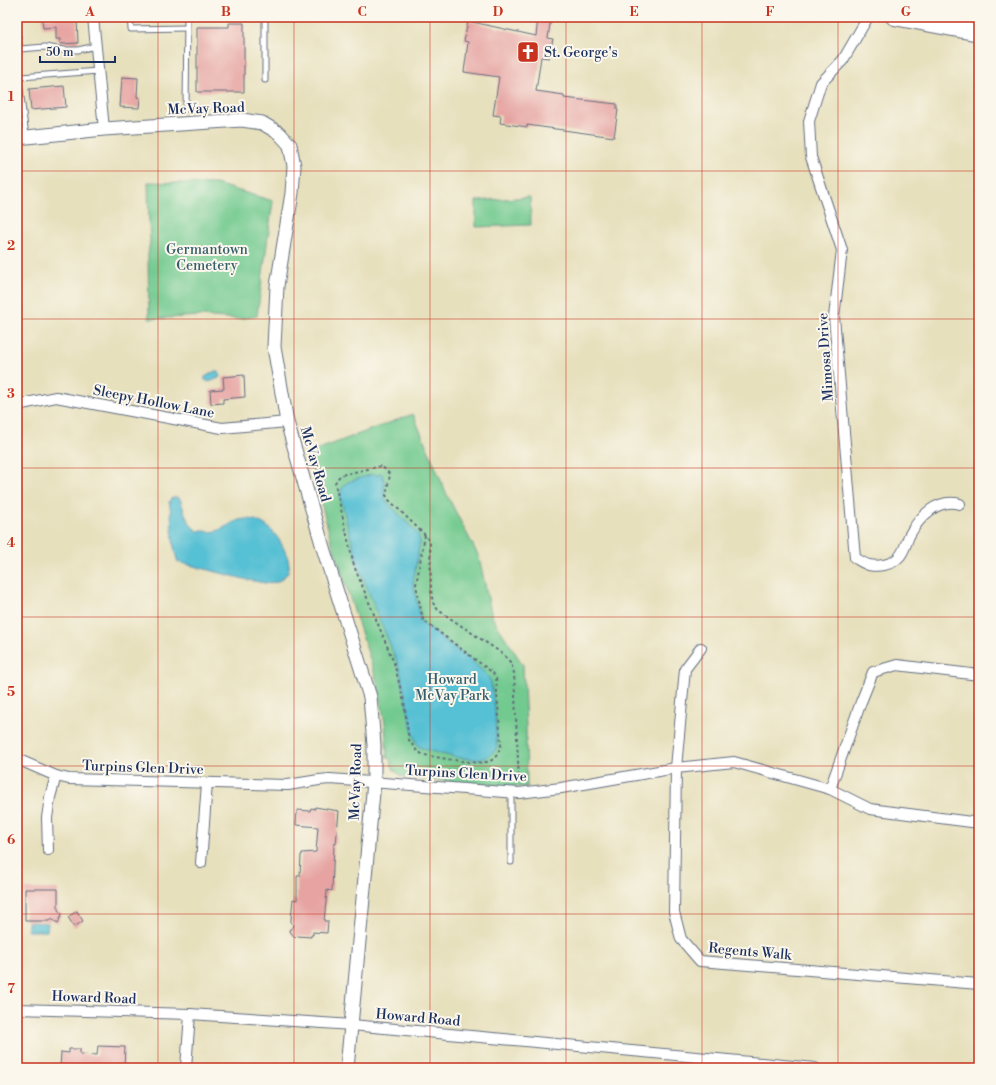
<svg xmlns="http://www.w3.org/2000/svg" width="996" height="1085" font-family="'Libre Bodoni',serif">
<style>
.green{fill:#73ca90;stroke:#477c77}
.water{fill:#57c0d4;stroke:#397899}
.building{fill:#e6a3a1}
.lines{fill:none;stroke-linecap:round;stroke-linejoin:round}
.service-casing{stroke:#626d7f;stroke-width:7}
.minor-casing{stroke:#626d7f;stroke-width:12}
.tertiary-casing{stroke:#626d7f;stroke-width:15}
.primary-casing{stroke:#626d7f;stroke-width:18}
.path{stroke:#626d7f;stroke-width:2;stroke-dasharray:3 3;stroke-linecap:butt}
.service{stroke:#fff;stroke-width:5}
.minor{stroke:#fff;stroke-width:10}
.tertiary{stroke:#fff;stroke-width:13}
.primary{stroke:#fff;stroke-width:16}
.grid{fill:none;stroke:#c8321e;stroke-width:1;stroke-opacity:0.55}
.labels{text-anchor:middle;stroke-width:4;stroke-linejoin:round;paint-order:stroke}
.poi-label{font-size:14px;fill:#1b2f5e;stroke:#fbf7ec;text-anchor:start}
.street-label{font-size:14px;fill:#1b2f5e;stroke:#fbf7ec}
.park-label{font-size:14px;fill:#355e6d;stroke:#fbf7ec}
.neatline{fill:none;stroke:#c8321e;stroke-width:1.5}
.grid-label{font-size:13px;text-anchor:middle;font-weight:bold;fill:#c8321e}
</style>
<rect width="100%" height="100%" fill="#fbf7ec"/>
<filter id="ink" filterUnits="userSpaceOnUse"><feTurbulence type="fractalNoise" baseFrequency=".025" numOctaves="2"/><feDisplacementMap in="SourceGraphic" scale="8" xChannelSelector="R" yChannelSelector="G"/><feConvolveMatrix kernelMatrix="1 2 1 2 8 2 1 2 1" color-interpolation-filters="sRGB"/></filter>
<filter id="wash" filterUnits="userSpaceOnUse"><feTurbulence type="fractalNoise" baseFrequency=".012" numOctaves="4" result="noise"/><feDisplacementMap in="SourceGraphic" scale="16" xChannelSelector="R" yChannelSelector="G"/><feGaussianBlur stdDeviation="0.9" result="paint"/><feColorMatrix in="noise" values="0 0 0 0 0 0 0 0 0 0 0 0 0 0 0 0 0 1.4 0 .05"/><feComposite in="paint" operator="in"/></filter>
<g filter="url(#wash)">
<rect width="100%" height="100%" fill="#e7e0bd"/>
<!-- green -->
<g class="green">
<polygon points="148,182 216,184 273,201 257,316 239,319 200,316 149,319 148,255 150,241 149,223"/>
<polygon points="530,197 531,225 476,227 476,201"/>
<path d="M413 414 448 497 479 557 492 617 523 665 526 726 527 787H510L403 777C395 773 392 768 390 759L387 757 385 723 376 678 331 540 308 453Z"/>
</g>
<!-- water -->
<g class="water">
<polygon points="215,371 219,372 220,375 219,378 209,382 205,380 205,377"/>
<path d="M379 473 382 474 384 481V494L385 500 418 534 420 542 413 582 421 622 473 662 487 675 491 682 495 710 497 747C495 753 485 759 479 759 464 760 432 753 418 746L413 734 399 667 358 565 340 496 341 492 343 486 348 482 373 474 378 476Z"/>
<path d="M176 497 180 499C184 510 187 525 198 531 204 530 210 533 216 531 224 529 230 523 239 520 259 515 275 530 283 547 287 556 291 563 288 573L278 582 265 583 248 580 178 562C171 546 173 519 169 501L172 498Z"/>
<polygon points="28,922 48,923 47,931 28,931"/>
</g>
<g id="blocks">
<!-- building -->
<g class="building">
<polygon points="77,17 78,43 60,44 60,39 56,39 56,27 43,28 42,18"/>
<polygon points="538,17 551,17 548,38 553,39 549,58 541,57 536,91 564,95 564,98 617,104 617,110 618,110 614,137 527,125 527,127 500,123 501,116 493,115 499,77 464,72 468,42 464,41 468,21 536,36"/>
<polygon points="229,23 244,23 244,92 197,92 197,27 229,27"/>
<polygon points="122,77 138,78 137,97 140,98 139,108 120,107"/>
<polygon points="64,86 66,107 31,110 29,89"/>
<polygon points="244,375 245,397 223,399 223,403 211,404 210,390 224,389 223,377"/>
<polygon points="315,807 339,811 336,844 334,844 332,891 327,890 327,892 324,921 328,921 327,933 313,932 313,935 311,935 311,937 297,936 295,938 289,930 294,926 291,922 291,919 293,899 297,900 297,876 300,876 301,855 302,855 302,853 316,852 318,827 296,825 297,810 310,811 311,808 315,809"/>
<polygon points="25,889 58,889 58,910 62,914 58,923 51,919 49,921 25,921"/>
<polygon points="77,911 83,921 74,927 68,917"/>
<polygon points="98,1046 125,1047 124,1068 60,1068 61,1052 69,1053 69,1049 80,1049 80,1054 97,1055"/>
</g>
</g>
</g>
<g filter="url(#ink)">
<use href="#blocks" fill-opacity="0" stroke="#626d7f" stroke-width="1"/>
<g class="lines">
<!-- service casing -->
<g class="service-casing">
<g id="service">
<polyline points="130,17 131,29 186,28"/>
<polyline points="265,17 265,80"/>
<polyline points="17,19 19,17"/>
<polyline points="17,32 20,49 45,47 64,50 78,50 96,46"/>
<polyline points="186,109 187,17"/>
<polyline points="26,136 19,81 21,77 98,71"/>
<polyline points="511,862 511,792"/>
</g>
</g>
<!-- minor casing -->
<g class="minor-casing">
<g id="minor">
<polyline points="93,17 104,129"/>
<path d="M868 17 843 60 821 83 809 121 811 157 842 250 834 317 855 558C859 560 864 564 869 565 878 567 891 565 898 558 904 553 906 543 909 536 919 517 937 498 960 504"/>
<polyline points="967,31 968,17"/>
<polyline points="17,405 56,397 222,428 287,422"/>
<polyline points="701,648 685,669 676,768 674,912 681,939 700,961 979,984"/>
<polyline points="17,759 56,776 69,779 288,785 319,780 330,779 519,793 561,788 676,768 734,762 830,789 870,809 979,823"/>
<polyline points="830,789 861,702 873,672 897,665 979,675"/>
<polyline points="48,850 47,818 50,797 56,776"/>
<polyline points="201,863 207,783"/>
<polyline points="17,1009 190,1014 352,1025 815,1068"/>
<polyline points="186,1068 190,1014"/>
</g>
</g>
<!-- tertiary casing -->
<g class="tertiary-casing">
<polyline id="tertiary" points="17,138 104,129 242,120 262,123 279,133 290,145 294,166 292,193 277,286 274,347 287,422 324,551 370,697 374,745 374,782 347,1068"/>
</g>
<!-- primary casing -->
<g class="primary-casing">
<polyline id="primary" points="894,17 979,33"/>
</g>
<!-- path -->
<path class="path" d="M425 535 416 585 423 620 493 673 496 678 501 745C499 751 497 758 490 761 479 766 438 757 424 755L417 751 409 740 404 702 394 663 354 566 335 483 337 479 341 475 381 466 386 470 390 475 386 495 389 500 425 535 430 542 431 590 433 603 438 610 503 654 511 663 514 673 519 783"/>
<!-- service -->
<use href="#service" class="service"/>
<!-- minor -->
<use href="#minor" class="minor"/>
<!-- tertiary -->
<use href="#tertiary" class="tertiary"/>
<!-- primary -->
<use href="#primary" class="primary"/>
</g>
</g>
<!-- grid -->
<path class="grid" d="M158 17V1068M294 17V1068M430 17V1068M566 17V1068M702 17V1068M838 17V1068M17 171H979M17 319H979M17 468H979M17 617H979M17 766H979M17 914H979"/>
<!-- icons -->
<defs>
<g id="church-square" transform="scale(1.15)"><rect x="-9" y="-9" width="18" height="18" rx="4" fill="#c8321e" stroke="#fbf7ec"/><path d="M-1.2-6h2.4v3.5h3.3v2.4h-3.3V6h-2.4V-.1h-3.3v-2.4h3.3Z" fill="#fff"/></g>
</defs>
<g fill-rule="evenodd">
<use href="#church-square" x="528" y="52"/>
</g>
<g class="labels">
<!-- poi labels -->
<g class="poi-label">
<text x="544" y="57">St. George's</text>
</g>
<!-- street labels -->
<g class="street-label">
<text transform="translate(206 108) rotate(-2)" y="5">McVay Road</text>
<text transform="translate(825 357) rotate(-94)" y="5">Mimosa Drive</text>
<text transform="translate(154 401) rotate(11)" y="5">Sleepy Hollow Lane</text>
<text transform="translate(316 464) rotate(74)" y="5">McVay Road</text>
<text transform="translate(143 767) rotate(2)" y="5">Turpins Glen Drive</text>
<text transform="translate(466 773) rotate(3)" y="5">Turpins Glen Drive</text>
<text transform="translate(355 782) rotate(-88)" y="5">McVay Road</text>
<text transform="translate(750 951) rotate(5)" y="5">Regents Walk</text>
<text transform="translate(94 997) rotate(2)" y="5">Howard Road</text>
<text transform="translate(418 1017) rotate(5)" y="5">Howard Road</text>
</g>
<!-- park labels -->
<g class="park-label">
<text x="207" y="254">Germantown<tspan x="207" dy="16">Cemetery</tspan></text>
<text x="452" y="684">Howard<tspan x="452" dy="16">McVay Park</tspan></text>
</g>
</g>
<!-- margin -->
<rect width="996" height="1085" fill="none" stroke="#fbf7ec" stroke-width="44"/>
<!-- scale -->
<path d="M40 56v6h75v-6" fill="none" stroke="#1b2f5e" stroke-width="2"/>
<text x="46" y="56" font-size="12" fill="#1b2f5e" stroke="#fbf7ec" stroke-width="3" paint-order="stroke">50 m</text>
<rect x="22" y="22" width="952" height="1041" class="neatline"/>
<g class="grid-label">
<text x="90" y="16">A</text>
<text x="226" y="16">B</text>
<text x="362" y="16">C</text>
<text x="498" y="16">D</text>
<text x="634" y="16">E</text>
<text x="770" y="16">F</text>
<text x="906" y="16">G</text>
<text x="11" y="101">1</text>
<text x="11" y="250">2</text>
<text x="11" y="398">3</text>
<text x="11" y="547">4</text>
<text x="11" y="696">5</text>
<text x="11" y="844">6</text>
<text x="11" y="993">7</text>
</g>
</svg>
